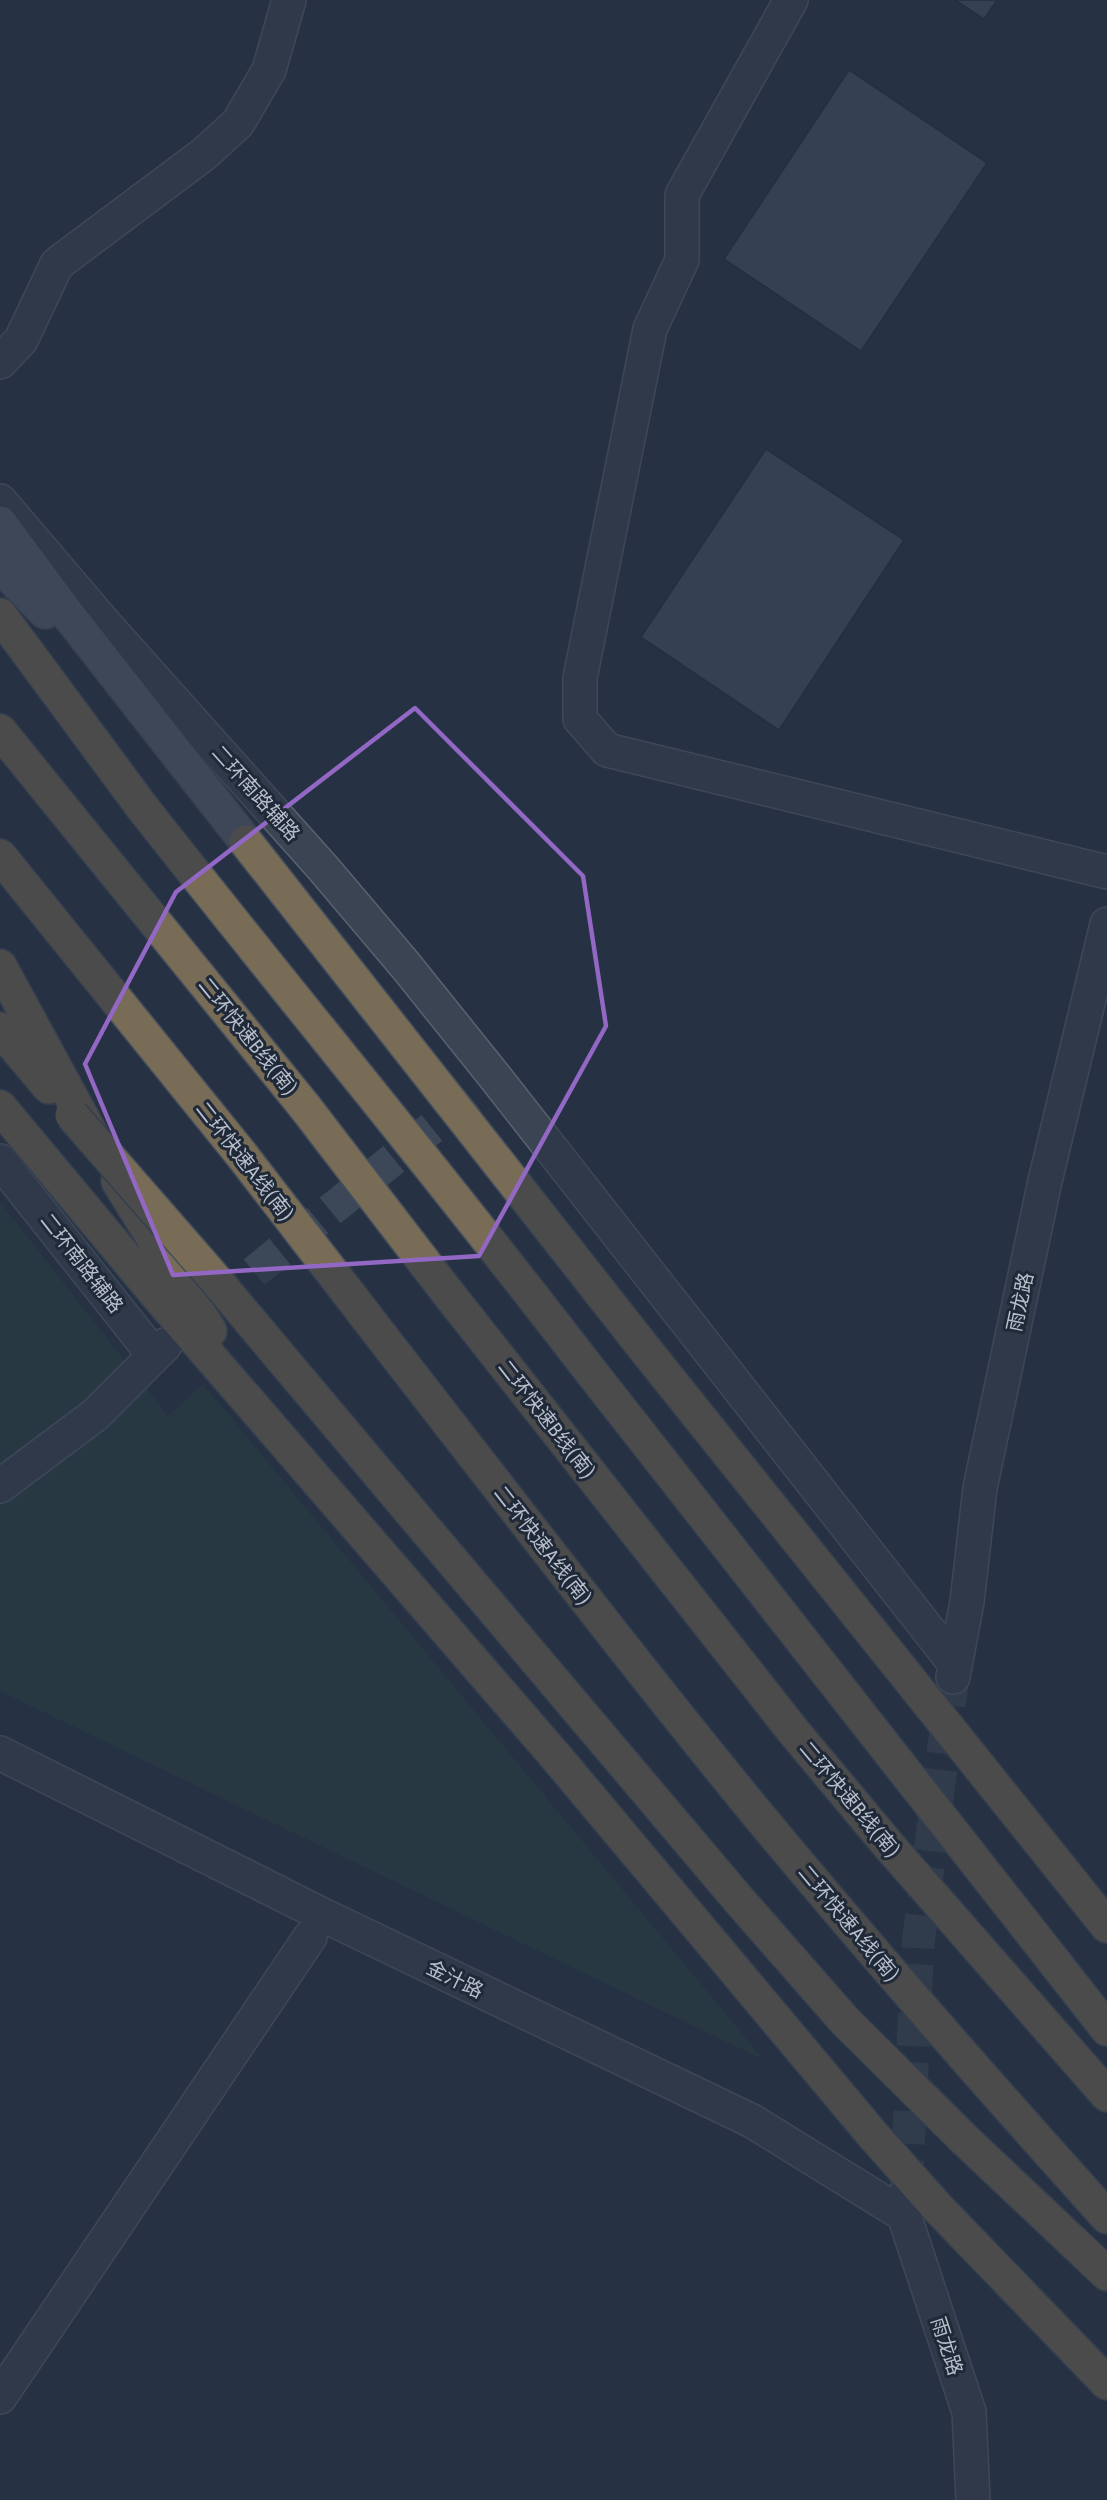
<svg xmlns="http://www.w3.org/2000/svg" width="1107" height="2500" font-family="'Roboto Condensed','Noto Sans SC',sans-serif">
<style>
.green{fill:#284044}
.building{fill:#485467;stroke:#212b3a;stroke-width:1.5}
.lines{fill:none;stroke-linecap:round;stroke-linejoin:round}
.minor-tunnel{stroke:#3c4758;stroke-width:33;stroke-dasharray:33 16;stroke-linecap:butt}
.minor-casing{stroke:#596270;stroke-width:36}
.major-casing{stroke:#444d5c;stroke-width:36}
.highway-casing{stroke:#454f5d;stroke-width:36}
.minor{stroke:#3b4452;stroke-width:33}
.major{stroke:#596372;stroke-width:33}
.highway{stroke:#786c57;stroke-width:33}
.highway-bridge-casing{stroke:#454f5d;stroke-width:36;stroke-linecap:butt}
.highway-bridge{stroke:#786c57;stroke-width:33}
.marked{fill:none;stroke:#9367c4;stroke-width:4.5;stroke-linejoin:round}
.labels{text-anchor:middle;stroke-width:6;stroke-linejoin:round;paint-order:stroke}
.street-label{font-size:20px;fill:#b8bfcc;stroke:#1f2938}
</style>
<rect width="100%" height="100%" fill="#263243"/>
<!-- green -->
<polygon class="green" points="0,1202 168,1416 203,1384 764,2060 0,1691"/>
<!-- building -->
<g class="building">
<polygon points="955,0 997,0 984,19"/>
<polygon points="849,70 987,163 861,351 724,259"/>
<polygon points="766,449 904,540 779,730 641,637"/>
</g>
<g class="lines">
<!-- minor-tunnel -->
<g class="minor-tunnel">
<polyline points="178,1334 481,1088"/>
<polyline points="906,2193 918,1943 952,1685"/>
</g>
<!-- minor casing -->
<g class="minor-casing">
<g id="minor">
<polyline points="791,0 682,195 682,260 650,329 580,678 580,719 607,750 1107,872"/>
<polyline points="0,362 21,340 57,264 204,154 238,123 269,70 289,0"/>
<polyline points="0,501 104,623 323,868 406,966 495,1077 955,1664"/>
<polyline points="0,1161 153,1354"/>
<polyline points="0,1486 95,1415 165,1345"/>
<polyline points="953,1677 967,1602 980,1488 1045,1181 1107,924"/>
<polyline points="0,1753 325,1916 752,2121 904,2215"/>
<polyline points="905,2195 904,2215 969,2412 973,2500"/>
<polyline points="0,2397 310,1937"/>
</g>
</g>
<!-- major casing -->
<g class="major-casing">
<g id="major">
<polyline points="0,523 69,616 246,842"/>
<polyline points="0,566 45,612"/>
</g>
</g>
<!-- highway casing -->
<g class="highway-casing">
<g id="highway">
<polyline points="0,615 142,807"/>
<polyline points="0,731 305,1107"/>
<polyline points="246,842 648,1353 1107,1926"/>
<polyline points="0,856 241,1154"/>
<polyline points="0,966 94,1139"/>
<polyline points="0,1029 49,1087"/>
<polyline points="0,1107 161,1300 557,1758 872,2134 938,2208 1107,2383"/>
<polyline points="118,1181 210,1331"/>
<polyline points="444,1288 794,1732 890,1847 1107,2095"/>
<path d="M382 1337C505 1495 627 1655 754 1810 869 1949 987 2084 1107 2217"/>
<polyline points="585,1364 1107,2029"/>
<polyline points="389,1486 738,1899 845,2021 964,2139 1107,2274"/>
</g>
</g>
<!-- minor -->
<use href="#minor" class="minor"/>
<!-- major -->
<use href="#major" class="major"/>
<!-- highway -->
<use href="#highway" class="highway"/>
<!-- highway-bridge casing -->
<g class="highway-bridge-casing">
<g id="highway-bridge">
<path d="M142 807C289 994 441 1176 585 1364"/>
<polyline points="305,1107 444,1288"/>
<polyline points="72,1115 209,1272 389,1486"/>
<polyline points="241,1154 382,1337"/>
</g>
</g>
<!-- highway-bridge -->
<use href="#highway-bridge" class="highway-bridge"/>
</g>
<!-- marked area -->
<path d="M0 0H1107V2500H0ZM415 708 583 876 606 1026 479 1256 173 1275 85 1064 176 892Z" fill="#263243" fill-opacity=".55" fill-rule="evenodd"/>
<path class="marked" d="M415 708 583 876 606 1026 479 1256 173 1275 85 1064 176 892Z"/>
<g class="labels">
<!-- street labels -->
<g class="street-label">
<text transform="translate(256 793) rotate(48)" y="7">二环南路辅路</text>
<text transform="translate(248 1036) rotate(51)" y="7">二环快速B线(南)</text>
<text transform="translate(245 1161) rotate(52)" y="7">二环快速A线(南)</text>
<text transform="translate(82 1263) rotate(52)" y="7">二环南路辅路</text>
<text transform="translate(1020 1302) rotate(-78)" y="7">雨龙路</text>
<text transform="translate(547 1419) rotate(52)" y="7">二环快速B线(南)</text>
<text transform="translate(543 1545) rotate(52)" y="7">二环快速A线(南)</text>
<text transform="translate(850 1799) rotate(50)" y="7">二环快速B线(南)</text>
<text transform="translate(849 1923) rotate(50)" y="7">二环快速A线(南)</text>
<text transform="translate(455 1979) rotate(26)" y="7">金汁路</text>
<text transform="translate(947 2346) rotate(72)" y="7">雨龙路</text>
</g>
</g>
</svg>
